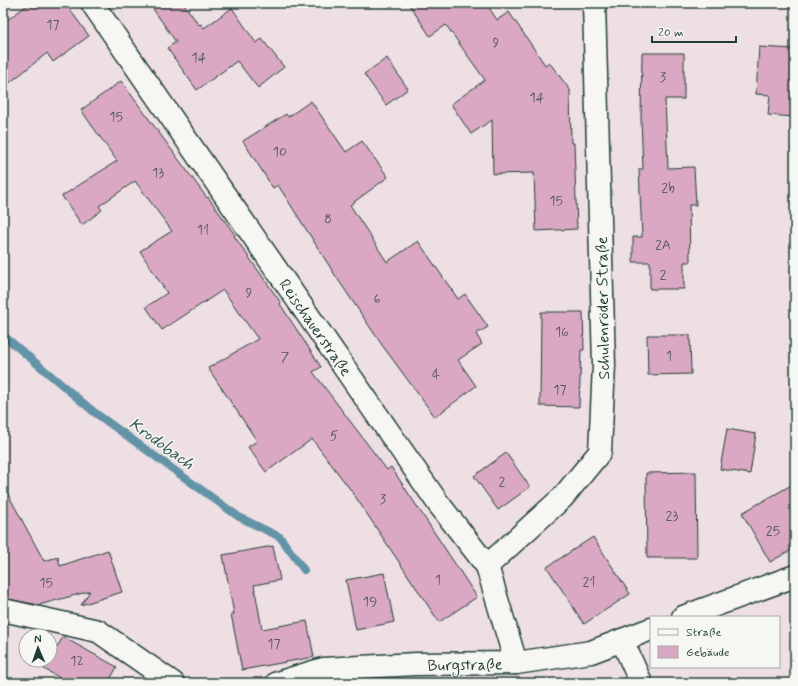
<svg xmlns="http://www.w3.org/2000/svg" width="798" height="686" font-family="Mynerve,sans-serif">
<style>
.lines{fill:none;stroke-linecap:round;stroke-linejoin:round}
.stream{stroke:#6493a6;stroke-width:8}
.building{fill:#dba8c4;stroke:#1f3d34}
.minor-casing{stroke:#1f3d34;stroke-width:25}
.minor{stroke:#f6f6f2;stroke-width:22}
.labels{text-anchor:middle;stroke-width:3;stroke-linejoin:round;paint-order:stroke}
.number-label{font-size:14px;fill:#4e5858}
.street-label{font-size:16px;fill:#1f3d34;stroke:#f6f6f2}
.water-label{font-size:17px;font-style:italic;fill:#365a5a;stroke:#f6f6f2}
</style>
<rect width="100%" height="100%" fill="#eedfe4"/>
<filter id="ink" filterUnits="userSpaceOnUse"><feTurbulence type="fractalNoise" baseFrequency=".025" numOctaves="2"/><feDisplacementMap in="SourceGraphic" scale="8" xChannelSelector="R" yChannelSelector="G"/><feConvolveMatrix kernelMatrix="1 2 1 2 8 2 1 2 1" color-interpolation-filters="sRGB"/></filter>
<g filter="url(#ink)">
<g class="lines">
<!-- stream -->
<polyline class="stream" points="3,335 94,412 239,517 280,537 304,570"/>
</g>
<!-- building -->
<g class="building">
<polygon points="30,3 65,3 89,36 53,62 47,53 3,88 3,23"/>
<polygon points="149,3 183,3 199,25 201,24 204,28 232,8 256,43 262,39 284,67 258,88 237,61 197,90 167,48 176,42"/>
<polygon points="408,3 486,3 497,20 509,12 545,65 549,62 570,90 571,143 574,143 577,229 536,231 534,173 493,174 492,120 471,134 451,104 485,80 446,25 430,36"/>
<polygon points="759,47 795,49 795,117 768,115 770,95 756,94"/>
<polygon points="642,53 684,53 684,99 665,99 668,168 694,167 696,205 689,205 690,262 684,262 684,289 650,289 650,262 633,262 633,237 642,237 639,169 643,169 641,119"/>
<polygon points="387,58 408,89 386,105 364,74"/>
<polygon points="121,81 207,198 208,197 235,235 234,236 281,303 280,304 321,367 313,372 387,470 391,467 477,597 439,622 353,493 312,439 266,472 248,447 257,441 208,368 258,339 223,290 162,330 146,307 167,293 140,251 172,231 135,181 99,206 102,210 82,225 62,196 117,161 81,110"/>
<polygon points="311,101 346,152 362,141 388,177 350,205 387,262 418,241 458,299 465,294 488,327 476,334 482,344 458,360 476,386 435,417 382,345 337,278 278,185 273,188 243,141 286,114 288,117"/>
<polygon points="541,312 583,312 584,350 581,350 579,407 540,406"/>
<polygon points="647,335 690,335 691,374 648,375"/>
<polygon points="727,429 756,434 750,474 720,469"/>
<polygon points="506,453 530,487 498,510 474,476"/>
<polygon points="696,472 697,558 647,558 646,473"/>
<polygon points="795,483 795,548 770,562 742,513"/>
<polygon points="3,485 44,561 58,557 60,566 108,550 122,592 81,605 90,591 39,605 3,598"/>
<polygon points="593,537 630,594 584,624 547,567"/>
<polygon points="273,546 280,580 254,585 262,629 307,621 314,657 242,670 231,614 234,614 223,555"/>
<polygon points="384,573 394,622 356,630 346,580"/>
<polygon points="63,637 117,667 108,683 69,683 44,669"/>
</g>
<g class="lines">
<!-- minor casing -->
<g class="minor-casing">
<g id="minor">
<polyline points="92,3 438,503 487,566 516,663"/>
<polyline points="487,566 563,497 600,452 604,365 594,3"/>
<polyline points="3,610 98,631 173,683"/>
<polyline points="683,617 795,576"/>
<polyline points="622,640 641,683"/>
<polyline points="277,683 323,669 416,664 516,663 591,652 651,629"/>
</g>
</g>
<!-- minor -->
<use href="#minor" class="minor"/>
</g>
</g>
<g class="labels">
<!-- number labels -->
<g class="number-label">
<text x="53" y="29">17</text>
<text x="496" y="47">9</text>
<text x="199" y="62">14</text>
<text x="663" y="81">3</text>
<text x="537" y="102">14</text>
<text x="116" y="121">15</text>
<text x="280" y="156">10</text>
<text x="158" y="177">13</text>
<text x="668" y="192">2b</text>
<text x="556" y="205">15</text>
<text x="328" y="223">8</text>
<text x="203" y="234">11</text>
<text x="663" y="249">2A</text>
<text x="663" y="279">2</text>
<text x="249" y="297">9</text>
<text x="377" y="303">6</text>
<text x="562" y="336">16</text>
<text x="669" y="360">1</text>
<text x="285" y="361">7</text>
<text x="436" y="379">4</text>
<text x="560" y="394">17</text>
<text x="334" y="440">5</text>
<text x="502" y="486">2</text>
<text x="383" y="503">3</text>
<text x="672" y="520">23</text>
<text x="773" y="535">25</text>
<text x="438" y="584">1</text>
<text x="589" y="586">21</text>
<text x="46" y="587">15</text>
<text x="370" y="606">19</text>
<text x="274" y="648">17</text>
<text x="77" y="665">12</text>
</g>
<!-- street labels -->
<g class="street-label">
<text transform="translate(602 308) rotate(-91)" y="6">Schulenröder Straße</text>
<text transform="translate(316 327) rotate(55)" y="6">Reischauerstraße</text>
<text transform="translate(465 664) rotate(-1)" y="6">Burgstraße</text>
</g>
<!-- water labels -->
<g class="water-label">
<text transform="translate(162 443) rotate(36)" y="6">Krodobach</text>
</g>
</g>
<!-- margin -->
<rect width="798" height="686" fill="none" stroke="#f6f6f2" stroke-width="16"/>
<rect x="8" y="8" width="782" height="670" fill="none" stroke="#1f3d34" stroke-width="1.5" filter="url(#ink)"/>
<!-- legend -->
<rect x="650" y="616" width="130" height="52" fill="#f6f6f2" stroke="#a0aca6"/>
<rect x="658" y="629" width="20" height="6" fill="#f6f6f2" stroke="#a0aca6"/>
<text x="686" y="636" font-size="12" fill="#1f3d34">Straße</text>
<rect x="658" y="646" width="20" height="12" fill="#dba8c4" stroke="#a0aca6"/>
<text x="686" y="656" font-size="12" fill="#1f3d34">Gebäude</text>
<!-- north arrow -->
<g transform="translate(38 648) rotate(358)"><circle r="19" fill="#f6f6f2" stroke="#a0aca6"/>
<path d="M0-3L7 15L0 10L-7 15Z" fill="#1f3d34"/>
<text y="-6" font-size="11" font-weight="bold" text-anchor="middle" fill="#1f3d34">N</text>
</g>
<!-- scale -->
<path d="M652 36v6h84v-6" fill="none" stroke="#1f3d34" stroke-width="2"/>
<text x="658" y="36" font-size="12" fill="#1f3d34" stroke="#f6f6f2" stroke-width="3" paint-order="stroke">20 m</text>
</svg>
